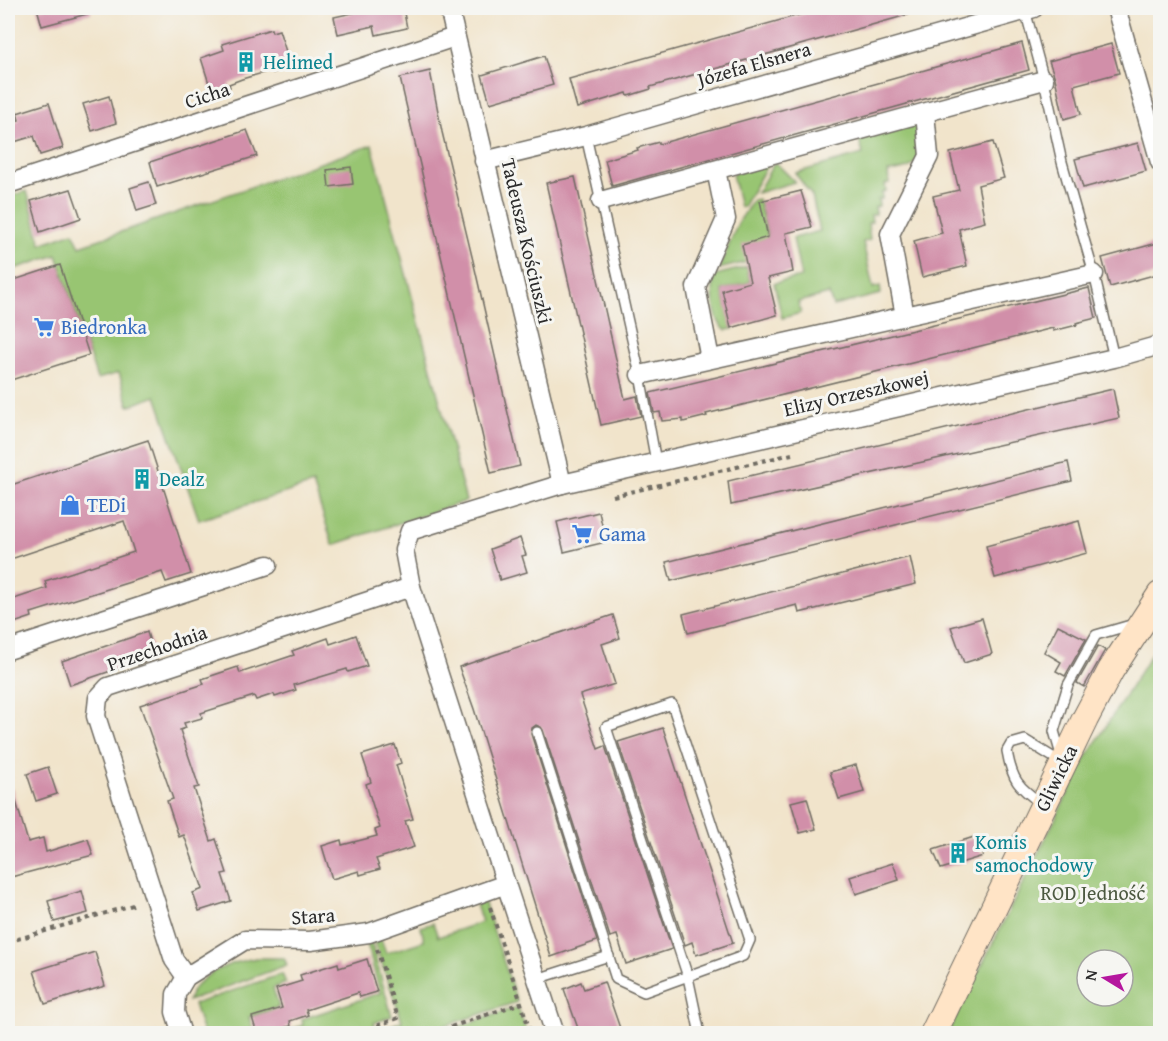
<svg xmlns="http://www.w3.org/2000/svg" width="1168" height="1041" font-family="'Gentium Book Plus',serif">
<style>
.green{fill:#98c572;stroke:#62784e;stroke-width:1.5;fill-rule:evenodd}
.building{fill:#d18fa9}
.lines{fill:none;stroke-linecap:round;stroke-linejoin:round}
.service-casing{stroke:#706c63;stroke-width:12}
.minor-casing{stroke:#706c63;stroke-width:21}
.secondary-casing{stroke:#706c63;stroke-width:28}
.path{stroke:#706c63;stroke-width:4;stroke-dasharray:4.5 4.5;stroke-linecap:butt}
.service{stroke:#fff;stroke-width:9}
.minor{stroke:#fff;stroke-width:18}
.secondary{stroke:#ffe4c6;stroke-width:26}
.labels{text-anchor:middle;stroke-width:6;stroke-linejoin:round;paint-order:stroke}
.culture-label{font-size:20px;fill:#0d838f;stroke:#f6f6f2;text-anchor:start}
.street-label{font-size:20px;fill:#2b2b2b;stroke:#f6f6f2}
.shop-label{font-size:20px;fill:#366cbe;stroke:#f6f6f2;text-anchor:start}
.park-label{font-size:20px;fill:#4c5940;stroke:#f6f6f2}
</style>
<rect width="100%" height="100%" fill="#f6f6f2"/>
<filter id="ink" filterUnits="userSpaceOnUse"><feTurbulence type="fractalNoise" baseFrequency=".0167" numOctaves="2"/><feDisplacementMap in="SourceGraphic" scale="12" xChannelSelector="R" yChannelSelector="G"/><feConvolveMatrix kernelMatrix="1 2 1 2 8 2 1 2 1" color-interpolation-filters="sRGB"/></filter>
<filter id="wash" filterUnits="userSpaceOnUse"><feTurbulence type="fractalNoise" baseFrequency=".008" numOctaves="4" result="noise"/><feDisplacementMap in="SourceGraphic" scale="24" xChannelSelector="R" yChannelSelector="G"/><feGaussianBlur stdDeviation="1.35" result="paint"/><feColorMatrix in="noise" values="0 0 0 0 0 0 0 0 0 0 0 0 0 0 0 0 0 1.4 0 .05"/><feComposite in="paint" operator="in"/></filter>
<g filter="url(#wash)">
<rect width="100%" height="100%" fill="#f1e4cb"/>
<!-- green -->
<g class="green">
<path d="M915 124 917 126C922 158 924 168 888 172L889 183 885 184 886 191 882 192V199H878L879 206 875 207 876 214 871 215 872 222 868 223 870 240 863 242 873 288 880 286 881 294 833 306 829 294 798 302 801 313 782 318 774 283 801 277 793 238 820 231 812 196 795 173 863 154 858 135Z"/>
<polygon points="372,145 466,501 333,545 313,484 199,520 156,396 129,406 119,373 97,379 57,255 8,271 8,197 27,191 41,244 73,232 80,246"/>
<polygon points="769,162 743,207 740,207 732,174"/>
<polygon points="774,163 776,163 795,182 757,193"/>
<polygon points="758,199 768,237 747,262 719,269 738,223 753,200"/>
<path d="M747 267 750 282 722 290 733 329 726 330C713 323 711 289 715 275Z"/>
<path d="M1160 640V1033L947 1034 1086 758ZM1087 960H1123V996H1087Z"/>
<polygon points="484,901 517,1002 432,1030 433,1033 384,1033 382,1029 402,1021 374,941 381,939 386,953 424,941 421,927 433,923 438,937 482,922 476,905"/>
<polygon points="371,942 392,1016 374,1023 377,1033 294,1033 292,1029 303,1025 302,1019 380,993 367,944"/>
<path d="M256 958H284L287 965 188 1001C196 974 231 962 256 958Z"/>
<polygon points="282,974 286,983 273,988 279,1007 249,1017 254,1033 203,1033 194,1004"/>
<polygon points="518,1007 527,1033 440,1033"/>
</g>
<g id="blocks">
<!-- building -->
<g class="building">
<polygon points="37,8 91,8 91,13 42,26"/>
<polygon points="375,8 403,8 407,28 376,35 374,26 338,34 334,17"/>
<polygon points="824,8 917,8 918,12 650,87 651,89 628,96 627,93 577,108 569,79"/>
<polygon points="271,29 272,32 279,30 291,67 273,73 273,70 242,79 229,84 230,87 212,93 201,58 224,50 222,44"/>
<polygon points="1022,43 1029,70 612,186 605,160 638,150 637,148 659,142 659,144"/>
<polygon points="1111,44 1119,73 1074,85 1081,114 1064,119 1055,78 1049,61"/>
<polygon points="544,56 553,85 490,103 482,75"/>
<polygon points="430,71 442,132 475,269 520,466 491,473 400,78"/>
<polygon points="109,96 116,123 92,131 83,104"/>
<polygon points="49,103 63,148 40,155 34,136 14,142 9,123 19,120 17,113"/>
<polygon points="247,130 257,156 157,187 150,162"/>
<polygon points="993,142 1004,178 978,185 985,222 959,229 967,266 922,277 914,241 942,233 933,196 959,190 950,153"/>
<polygon points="1138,143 1146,171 1083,188 1075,159"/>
<polygon points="351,167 353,184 329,187 327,170"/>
<polygon points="575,177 625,399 637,396 641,416 601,425 546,183"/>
<polygon points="149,182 156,205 137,211 130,188"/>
<polygon points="71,189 81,218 40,232 31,201"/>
<polygon points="801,191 812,227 786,233 793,272 768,278 777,315 731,328 722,290 750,282 742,245 768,237 760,201"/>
<polygon points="1161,242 1161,273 1110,287 1102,258"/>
<polygon points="60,265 89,355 8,381 8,282"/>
<polygon points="1089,288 1096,318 1076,323 1077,325 1053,331 1053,328 706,414 707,416 683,422 683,419 662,421 660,412 654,413 650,393"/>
<polygon points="1113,389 1119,418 731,505 728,481"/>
<polygon points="148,440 191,574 166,582 162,572 31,613 32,617 8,625 8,601 47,588 45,581 134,552 124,521 8,560 8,486"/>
<polygon points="1068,462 1072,481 671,581 666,562"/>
<polygon points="599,512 606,542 564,552 557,522"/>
<polygon points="1079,521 1087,553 995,578 986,546"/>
<polygon points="520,538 526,555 522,556 527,572 500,580 490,549"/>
<polygon points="910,557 916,584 799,613 797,605 688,633 683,614"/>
<polygon points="613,615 620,638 602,644 615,684 580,695 598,749 605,746 672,949 626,964 617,935 610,937 543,730 541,727 536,725 532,728 531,734 597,941 551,957 474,709 459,667"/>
<polygon points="982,618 992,654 964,663 951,627"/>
<polygon points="1058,625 1086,639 1065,676 1056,671 1061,662 1044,652"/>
<polygon points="147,632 155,659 138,665 137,662 70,685 62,661"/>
<polygon points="356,635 367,666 348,672 347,669 294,685 296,690 275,697 274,694 256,700 254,696 201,713 202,718 184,723 186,728 180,730 199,787 194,788 211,841 216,839 227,873 222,874 231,901 199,911 193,893 203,889 184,835 179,837 167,801 173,799 140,705 204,684 202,679 238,667 240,673 294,655 292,651 328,638 330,644"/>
<polygon points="1098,646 1105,650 1084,687 1077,683"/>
<polygon points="663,728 733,943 696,955 692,942 685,945 618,742"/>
<polygon points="395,745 401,763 396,765 413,819 405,821 414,847 376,859 380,869 360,875 359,871 332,879 322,846 341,840 342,845 377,836 375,830 380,828 366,784 371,782 362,755"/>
<polygon points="856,765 864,792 839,799 830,772"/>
<polygon points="48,767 57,794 36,801 27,774"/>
<polygon points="12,788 28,842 43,838 46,852 88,839 93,855 11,877 8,862 8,789"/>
<polygon points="807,798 816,829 800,833 791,802"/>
<polygon points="974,837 983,856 941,869 933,850"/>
<polygon points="893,863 899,880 856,894 850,877"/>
<polygon points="82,891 88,913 54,922 48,901"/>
<polygon points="95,952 105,986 45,1004 34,971"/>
<polygon points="367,959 377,992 360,997 358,993 306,1010 308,1015 290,1021 291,1026 286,1027 288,1034 257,1034 252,1017 282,1008 276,989 302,981 300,975 338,963 339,968"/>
<polygon points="581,982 584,989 604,982 622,1034 580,1034 564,989"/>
</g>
</g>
</g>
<g filter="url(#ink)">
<use href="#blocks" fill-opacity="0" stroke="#706c63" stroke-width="1.5"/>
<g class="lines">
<!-- service casing -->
<g class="service-casing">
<g id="service">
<polyline points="1025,10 1044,80 1062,162 1094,274 1114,358"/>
<polyline points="586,136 640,375 656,462"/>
<polyline points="537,732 616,979 644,992 743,956 750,940 672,704 606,727 688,977 700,1034"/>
<polyline points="1061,755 1054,731 1068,685 1096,635 1134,624"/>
<path d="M1041 803C1018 787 1012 780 1007 751L1011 744 1025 740 1061 762"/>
<polyline points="537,979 609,956"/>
</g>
</g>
<!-- minor casing -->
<g class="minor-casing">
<g id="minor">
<polyline points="449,8 562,484"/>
<polyline points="1116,8 1160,162"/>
<polyline points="484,161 586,136 1034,8"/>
<polyline points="8,184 455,37"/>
<polyline points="601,201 1044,80"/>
<polyline points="905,316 890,234 929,156 925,113"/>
<polyline points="710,359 696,287 726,219 716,170"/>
<polyline points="640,375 1094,274"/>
<polyline points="8,650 268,565"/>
<polyline points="506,884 411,587 404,550 410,531 562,484 1114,358 1160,345"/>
<polyline points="186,977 174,960 96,716 98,698 108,687 411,587"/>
<polyline points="182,1034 175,1012 176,994 186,977 245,940 310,941 369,933 506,884 555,1034"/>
</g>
</g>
<!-- secondary casing -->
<g class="secondary-casing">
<polyline id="secondary" points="933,1034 1085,719 1111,670 1160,595"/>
</g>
<!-- path -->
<g class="path">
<polyline points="613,496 792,454"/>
<polyline points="490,907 531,1034"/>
<polyline points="8,942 136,904"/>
<polyline points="377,949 398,1018 379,1025 382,1034"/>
<polyline points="8,956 8,962"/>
<polyline points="437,1034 436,1032 521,1003"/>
</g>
<!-- service -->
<use href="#service" class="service"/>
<!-- minor -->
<use href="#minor" class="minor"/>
<!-- secondary -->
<use href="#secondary" class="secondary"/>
</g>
</g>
<!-- icons -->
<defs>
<g id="building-bare" transform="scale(1.62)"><path d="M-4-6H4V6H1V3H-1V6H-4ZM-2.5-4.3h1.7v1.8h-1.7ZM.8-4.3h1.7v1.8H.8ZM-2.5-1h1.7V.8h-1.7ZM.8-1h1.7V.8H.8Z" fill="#0f9aa8" stroke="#f6f6f2" stroke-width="2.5" paint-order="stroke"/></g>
<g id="supermarket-bare" transform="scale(1.62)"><path d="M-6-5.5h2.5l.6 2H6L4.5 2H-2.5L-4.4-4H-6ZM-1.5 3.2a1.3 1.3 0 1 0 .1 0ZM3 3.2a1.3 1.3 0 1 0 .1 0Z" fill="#3f7fe0" stroke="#f6f6f2" stroke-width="2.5" paint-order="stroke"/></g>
<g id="shop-bare" transform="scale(1.62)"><path d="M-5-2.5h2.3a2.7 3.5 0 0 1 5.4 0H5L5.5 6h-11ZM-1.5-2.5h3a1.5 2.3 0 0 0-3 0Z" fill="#3f7fe0" stroke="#f6f6f2" stroke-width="2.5" paint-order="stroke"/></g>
</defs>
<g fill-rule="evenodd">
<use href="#building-bare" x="246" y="62"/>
<use href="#supermarket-bare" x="44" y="327"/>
<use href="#building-bare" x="142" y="479"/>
<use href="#shop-bare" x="70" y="505"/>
<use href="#supermarket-bare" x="582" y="534"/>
<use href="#building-bare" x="958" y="853"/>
</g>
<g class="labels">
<!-- culture labels -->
<g class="culture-label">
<text x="263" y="69">Helimed</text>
<text x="159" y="486">Dealz</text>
<text x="975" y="849">Komis<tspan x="975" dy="23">samochodowy</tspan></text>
</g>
<!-- street labels -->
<g class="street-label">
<text transform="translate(754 64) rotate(-16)" y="7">Józefa Elsnera</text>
<text transform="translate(207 95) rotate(-18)" y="7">Cicha</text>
<text transform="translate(527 241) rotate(77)" y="7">Tadeusza Kościuszki</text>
<text transform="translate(856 393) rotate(-13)" y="7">Elizy Orzeszkowej</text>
<text transform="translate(157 648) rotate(-19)" y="7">Przechodnia</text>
<text transform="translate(1056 778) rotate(-64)" y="7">Gliwicka</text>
<text transform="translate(313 916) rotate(-4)" y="7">Stara</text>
</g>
<!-- shop labels -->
<g class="shop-label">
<text x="61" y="334">Biedronka</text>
<text x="87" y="512">TEDi</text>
<text x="599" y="541">Gama</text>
</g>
<!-- park labels -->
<g class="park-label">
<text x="1093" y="900">ROD Jedność</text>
</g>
</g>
<!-- margin -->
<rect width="1168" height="1041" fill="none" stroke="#f6f6f2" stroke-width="30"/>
<!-- north arrow -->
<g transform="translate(1105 978) rotate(281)"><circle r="28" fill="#f6f6f2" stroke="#a5a5a2" stroke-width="1.5"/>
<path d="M0-4.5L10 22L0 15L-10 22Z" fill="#b5179e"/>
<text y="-9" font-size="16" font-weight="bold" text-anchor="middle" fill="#2b2b2b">N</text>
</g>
</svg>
